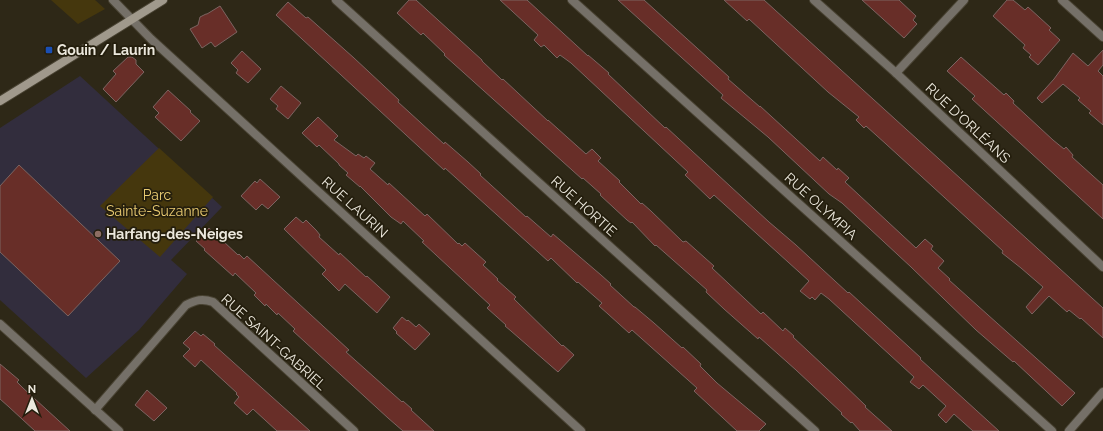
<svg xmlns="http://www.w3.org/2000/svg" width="1103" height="431" font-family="Raleway,sans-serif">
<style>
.education{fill:#322d3d}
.green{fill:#45370d}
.building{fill:#682e28;stroke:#7c6461}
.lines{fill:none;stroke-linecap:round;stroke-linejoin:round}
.street-casing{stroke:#494333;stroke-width:10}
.secondary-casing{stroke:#494333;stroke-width:10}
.street{stroke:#757068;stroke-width:8}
.secondary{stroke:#a0998c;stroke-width:8}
.transit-dot{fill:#1a4fb4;stroke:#241e0d;stroke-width:1.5}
.education-dot{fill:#8d6e63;stroke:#241e0d;stroke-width:1.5}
.labels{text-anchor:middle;stroke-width:3.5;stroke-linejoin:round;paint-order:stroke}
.poi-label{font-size:14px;font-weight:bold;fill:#ece8dd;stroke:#241e0d;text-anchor:start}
.street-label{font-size:14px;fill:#ece8dd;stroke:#241e0d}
.park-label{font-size:14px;fill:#ebcc72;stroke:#241e0d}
</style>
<rect width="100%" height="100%" fill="#2e2817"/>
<!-- education -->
<polygon class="education" points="80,76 222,207 171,260 187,274 139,330 86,378 0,300 0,128"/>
<!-- green -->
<g class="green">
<polygon points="51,0 95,0 105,9 78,24"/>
<polygon points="159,148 213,197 160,257 100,206"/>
</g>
<!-- building -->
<g class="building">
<polygon points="409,0 416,0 482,60 482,61 502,80 503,79 548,121 548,120 586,154 592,149 601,158 598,161 620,181 619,182 641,204 642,203 651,211 683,242 686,241 714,266 712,268 761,314 763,312 783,331 785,328 794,336 793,337 839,380 866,406 865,407 892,431 860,431 852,422 851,423 841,414 842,413 796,370 759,337 758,339 724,309 706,292 707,290 656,245 655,246 632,222 631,223 627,220 600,195 601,194 583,178 582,179 444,55 445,54 423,33 421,35 397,13"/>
<polygon points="500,0 527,0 588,56 588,55 609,73 608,74 665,128 666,127 769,222 796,245 848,293 849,292 921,358 920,359 999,431 973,431 954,414 946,423 938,415 946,406 923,385 919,389 910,382 914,377 829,299 821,293 815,300 812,297 810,299 800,291 809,281 714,195 710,199 685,175 688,172 571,63 560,55 557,58 544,45 541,47 534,40 538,35"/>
<polygon points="618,0 644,0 729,77 728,79 760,107 760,106 820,161 823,157 837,170 838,168 849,178 845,182 916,248 925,239 933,246 931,249 944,261 938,268 950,279 949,280 1075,393 1062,406 1014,361 1013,362 976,330 911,267 842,203 829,194 768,137 721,98 723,95"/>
<polygon points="724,0 764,0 1103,308 1103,338 1081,318 1080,319 1069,310 1067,312 1049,296 1032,314 1026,307 1043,287 1021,268 1002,253 1003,251 886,144 866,126 864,128 856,120 859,117 828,92 749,19 747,21"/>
<polygon points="862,0 899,0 916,16 913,20 917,24 904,38"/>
<polygon points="1007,0 1013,0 1025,10 1028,7 1051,28 1049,30 1060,40 1038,65 1029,57 1031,55 1023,48 1025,45 993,16"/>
<polygon points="288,2 306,18 308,17 354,58 399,100 398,102 444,144 445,142 468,162 481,174 480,175 526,217 527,216 551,237 553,234 601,275 611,284 610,285 634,307 635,307 654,323 682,348 683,347 701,364 700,366 717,383 766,424 759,431 737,431 694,391 697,388 632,330 629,333 608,314 599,306 602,303 578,282 577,283 551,258 548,261 445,168 444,170 276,15"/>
<polygon points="220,6 237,32 215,47 211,42 202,48 190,29 198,25 200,17 206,14 207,14"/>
<polygon points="1103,50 1103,65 1098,71 1103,76 1103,125 1089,113 1091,111 1078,100 1080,98 1063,84 1042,103 1037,98 1054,79 1073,53 1088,66"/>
<polygon points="242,51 261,69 248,83 236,73 238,70 231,63"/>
<polygon points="128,57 132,57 136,60 136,64 144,72 116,102 103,89 116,74 113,71"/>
<polygon points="961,57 1004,95 1006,93 1014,101 1013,103 1053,140 1064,149 1066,147 1073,155 1072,157 1103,185 1103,219 972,99 975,96 947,71"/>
<polygon points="281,86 301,103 288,119 276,109 278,106 270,99"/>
<polygon points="168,90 191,111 190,112 200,121 181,141 155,117 159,113 153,107"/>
<polygon points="318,117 338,136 334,140 356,156 358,154 364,158 366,156 375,163 370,169 388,185 389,183 425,216 427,214 458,244 459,243 462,246 465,243 486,262 483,265 498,279 497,280 516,297 514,299 562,346 563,345 574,355 558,372 511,331 505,326 506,325 487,308 490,305 422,242 424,241 403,221 401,224 391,217 360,186 360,187 346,175 348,173 339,165 339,164 319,145 317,147 302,133"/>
<polygon points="19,165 120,261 68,316 0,252 0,186"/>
<polygon points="260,179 280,197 268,209 262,204 256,210 241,196 255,181 257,183"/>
<polygon points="296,217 303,223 306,220 316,230 320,235 319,237 339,255 340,253 366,277 367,276 390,297 377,313 345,284 339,291 322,274 326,270 284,229"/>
<polygon points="209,228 238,255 239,254 244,259 247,256 349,350 346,352 402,402 403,401 412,409 411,410 434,431 403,431 388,418 293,331 295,329 278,313 277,315 266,304 265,306 254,295 256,293 235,273 233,276 204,250 205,249 196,241"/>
<polygon points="402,317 407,321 408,320 416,327 419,324 430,334 415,350 396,333 397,332 393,328"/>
<polygon points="195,331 201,336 203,334 215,344 214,345 310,431 277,431 253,409 247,415 234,403 239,397 236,394 237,393 201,360 195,367 183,356 190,349 183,343"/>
<polygon points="0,364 19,380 17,382 23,388 70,431 35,431 9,407 0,399"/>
<polygon points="147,390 167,408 154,421 135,405"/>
</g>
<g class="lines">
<!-- street casing -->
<g class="street-casing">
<g id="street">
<polyline points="113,0 151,39 581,431"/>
<polyline points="336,0 815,431"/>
<polyline points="572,0 1052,431"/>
<polyline points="814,0 896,73 1103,267"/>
<polyline points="1062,0 1103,37"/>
<polyline points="896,73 964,0"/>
<polyline points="0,324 119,431"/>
<path d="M95 410 186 305C196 300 202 298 213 302L354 431"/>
<polyline points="1069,431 1103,392"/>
</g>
</g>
<!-- secondary casing -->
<g class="secondary-casing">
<polyline id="secondary" points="0,101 163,0"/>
</g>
<!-- street -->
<use href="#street" class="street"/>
<!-- secondary -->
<use href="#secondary" class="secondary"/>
</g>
<!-- markers -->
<rect class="transit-dot" x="45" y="46" width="8" height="8" rx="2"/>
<circle class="education-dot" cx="98" cy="234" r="4"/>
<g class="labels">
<!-- poi labels -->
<g class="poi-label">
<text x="57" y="55">Gouin / Laurin</text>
<text x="106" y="239">Harfang-des-Neiges</text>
</g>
<!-- street labels -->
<g class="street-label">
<text transform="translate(968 123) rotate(43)" y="5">RUE D'ORLÉANS</text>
<text transform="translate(584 206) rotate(42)" y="5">RUE HORTIE</text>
<text transform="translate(821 206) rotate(42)" y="5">RUE OLYMPIA</text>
<text transform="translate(355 207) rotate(42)" y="5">RUE LAURIN</text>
<text transform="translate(274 342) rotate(42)" y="5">RUE SAINT-GABRIEL</text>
</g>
<!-- park labels -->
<g class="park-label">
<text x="157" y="200">Parc<tspan x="157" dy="16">Sainte-Suzanne</tspan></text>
</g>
</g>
<!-- north arrow -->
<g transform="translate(32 399)" stroke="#241e0d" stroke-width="3" paint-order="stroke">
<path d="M0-3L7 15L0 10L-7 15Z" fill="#ece8dd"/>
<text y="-6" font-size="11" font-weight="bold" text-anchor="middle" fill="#ece8dd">N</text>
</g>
</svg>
